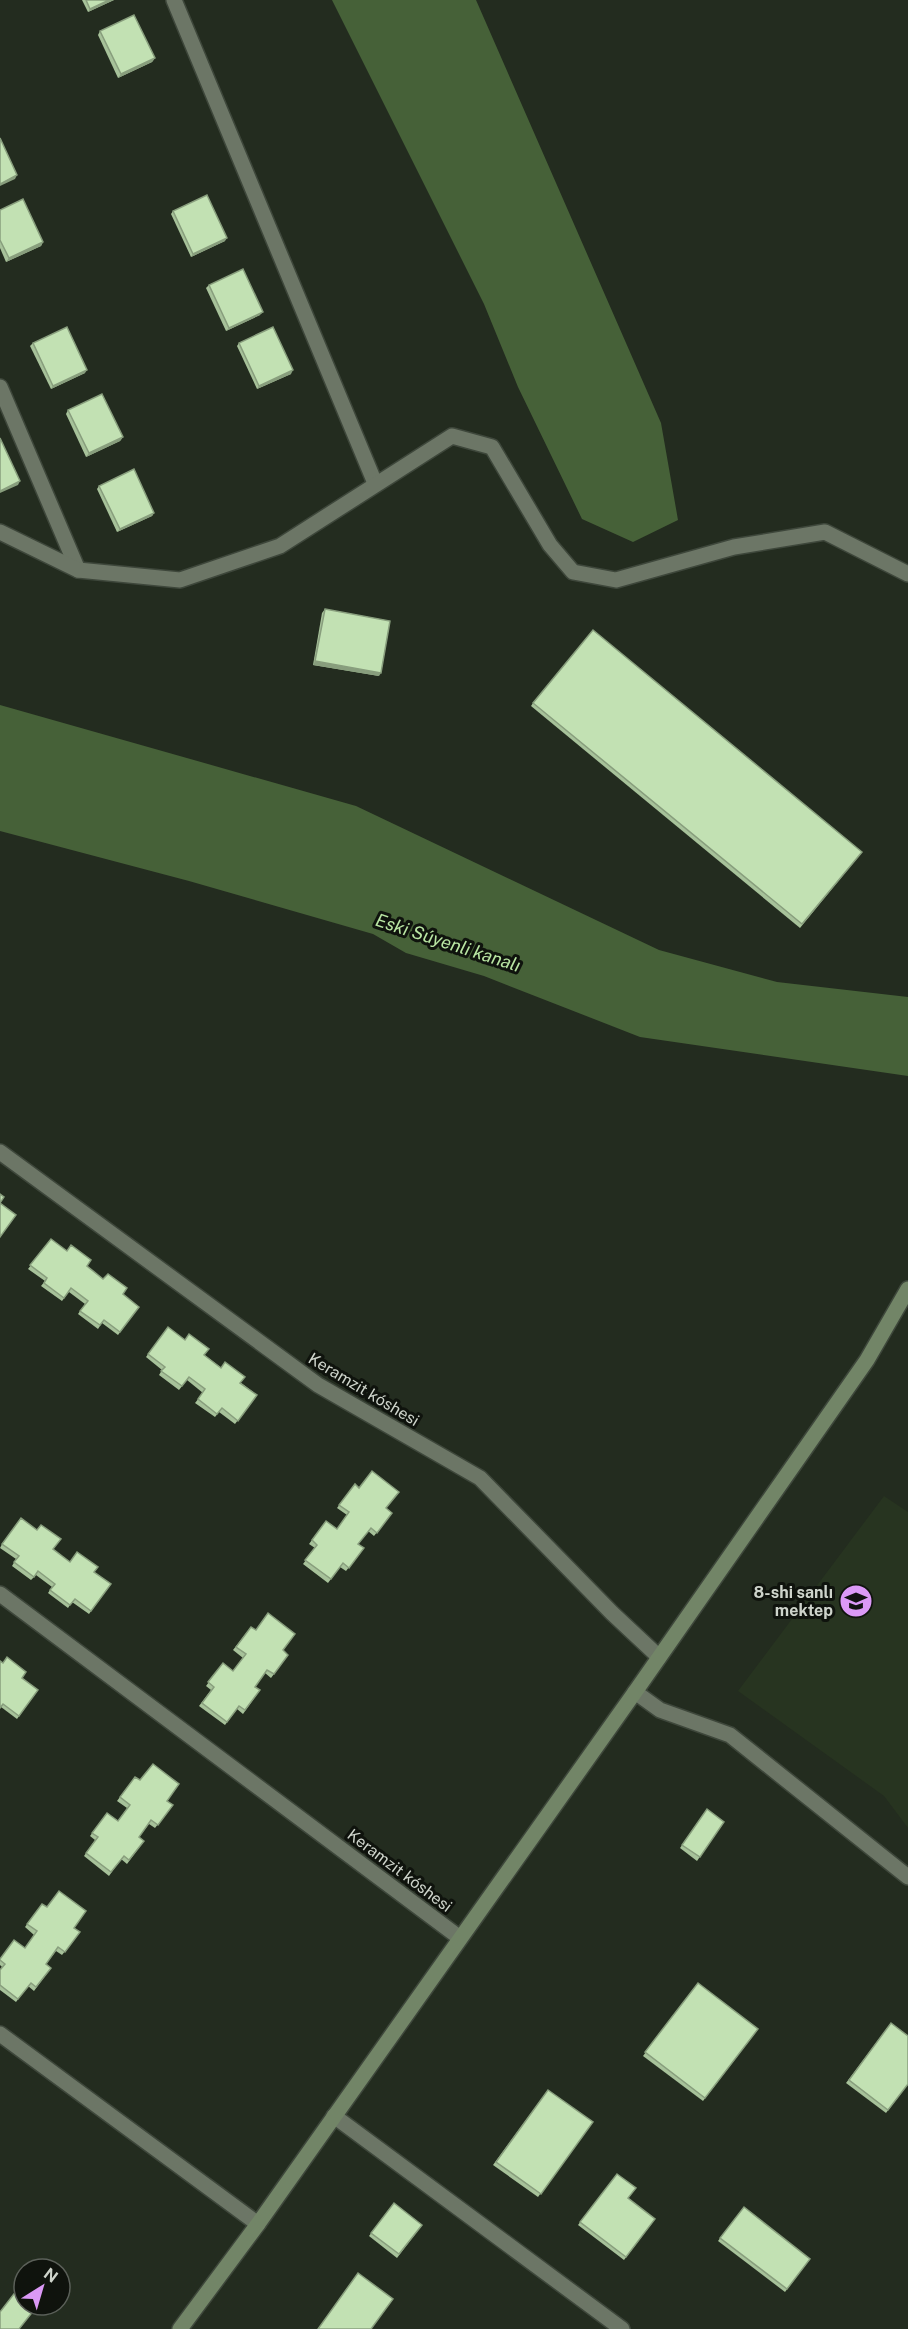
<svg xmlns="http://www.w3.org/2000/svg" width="908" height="2329" font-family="'Public Sans',sans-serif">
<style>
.built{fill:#273420}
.water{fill:#466138}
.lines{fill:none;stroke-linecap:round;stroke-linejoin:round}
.street-casing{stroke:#3e473b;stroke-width:18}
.secondary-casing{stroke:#3e473b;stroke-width:18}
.street{stroke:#6c7666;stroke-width:15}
.secondary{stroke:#728567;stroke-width:15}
.wall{fill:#a7c29a}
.shaded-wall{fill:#889e7d}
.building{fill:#c2e1b3;stroke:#889e7d;stroke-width:1.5}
.labels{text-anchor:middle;stroke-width:6;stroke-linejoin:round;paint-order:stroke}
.street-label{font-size:16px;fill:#ced4cb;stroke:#0f130d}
.poi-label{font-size:16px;font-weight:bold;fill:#ced4cb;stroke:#0f130d;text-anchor:end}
.water-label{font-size:18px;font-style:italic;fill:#b9e6a3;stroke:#0f130d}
</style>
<rect width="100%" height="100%" fill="#232c1f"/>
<!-- built -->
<polygon class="built" points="884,1496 908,1512 908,1828 884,1796 738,1691"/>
<!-- water -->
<g class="water">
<polygon points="332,0 476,0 661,423 678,520 633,542 582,519 518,387 484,304"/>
<polygon points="0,705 356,806 659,950 777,982 908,997 908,1076 640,1037 484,976 406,953 373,934 189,881 0,831"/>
</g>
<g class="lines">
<!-- street casing -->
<g class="street-casing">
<g id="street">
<polyline points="174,0 375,483"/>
<polyline points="0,387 78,570"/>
<polyline points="0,532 78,570 180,580 280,546 452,436 492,447 550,545 573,572 616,580 734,547 825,532 908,574"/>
<polyline points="0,1152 318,1385 480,1478 612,1613 659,1657"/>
<polyline points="0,1594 460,1938"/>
<polyline points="635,1692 660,1710 730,1735 908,1877"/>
<polyline points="0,2034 258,2224"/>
<polyline points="334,2116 622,2329"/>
</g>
</g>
<!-- secondary casing -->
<g class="secondary-casing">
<polyline id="secondary" points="180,2329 258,2224 635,1692 867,1360 908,1289"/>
</g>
<!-- street -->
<use href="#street" class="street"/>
<!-- secondary -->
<use href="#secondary" class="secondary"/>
</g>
<!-- wall -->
<g class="wall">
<polygon points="82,0 114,0 88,12"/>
<polygon points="100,31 155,58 152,62 118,78 98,35"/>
<polygon points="0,210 43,242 41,246 6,262 0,248"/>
<polygon points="173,211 225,241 191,257 171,214"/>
<polygon points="209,285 260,315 226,331 206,288"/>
<polygon points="33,343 85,373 51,389 30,346"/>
<polygon points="239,343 291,374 257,389 237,346"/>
<polygon points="68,410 123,437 120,441 86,457 66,414"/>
<polygon points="99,486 154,513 152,516 117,532 97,489"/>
<polygon points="325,609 379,676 313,665 322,613"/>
<polygon points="533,703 862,852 800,928 531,706"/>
<polygon points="51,1239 139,1307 118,1335 102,1323 98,1329 78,1314 85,1304 69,1292 62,1301 41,1286 45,1281 28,1269"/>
<polygon points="168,1327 257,1395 235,1424 219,1412 215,1417 195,1403 203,1393 187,1380 179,1390 159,1375 162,1370 146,1357"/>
<polygon points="355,1484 392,1513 374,1536 368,1531 358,1544 364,1548 346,1571 340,1567 328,1583 303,1564 315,1548 309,1544 326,1521 337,1529 347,1515 337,1508"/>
<polygon points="2,1544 53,1549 70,1562 94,1572 111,1584 89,1614 72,1602 68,1608 48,1593 52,1587 36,1575 31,1580 12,1566 16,1559 0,1548"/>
<polygon points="251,1627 288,1655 271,1678 265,1673 255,1687 260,1690 243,1714 237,1709 225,1725 199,1706 211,1690 206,1686 223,1663 233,1671 243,1658 233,1650"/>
<polygon points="22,1678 38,1690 17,1719 1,1707"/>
<polygon points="135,1777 173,1805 155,1828 149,1824 139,1837 144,1841 127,1864 121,1859 109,1876 84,1856 95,1840 90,1836 107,1813 118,1821 127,1808 117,1801"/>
<polygon points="707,1809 724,1822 697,1861 680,1848"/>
<polygon points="42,1904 80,1932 62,1955 56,1951 46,1964 51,1968 34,1991 28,1986 16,2002 0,1990 0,1970 2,1967 0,1965 0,1959 25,1948 34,1935 25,1927"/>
<polygon points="698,1983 758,2029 703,2101 643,2056"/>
<polygon points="891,2023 908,2084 886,2113 846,2083"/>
<polygon points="548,2090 593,2122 538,2197 493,2165"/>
<polygon points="617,2174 628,2198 655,2219 624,2260 578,2225"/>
<polygon points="394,2203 422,2225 397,2258 369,2236"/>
<polygon points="744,2207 810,2259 785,2292 718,2241"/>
</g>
<!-- shaded-wall -->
<g class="shaded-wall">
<polygon points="109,0 114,0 88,12 90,9"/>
<polygon points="155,58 152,62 118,78 121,74"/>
<polygon points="17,175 15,179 0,186 0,184"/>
<polygon points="227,238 225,241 191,257 193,254"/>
<polygon points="43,242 41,246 6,262 9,258"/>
<polygon points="263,312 260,315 226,331 229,328"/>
<polygon points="87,370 85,373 51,389 53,386"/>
<polygon points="293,370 291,374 257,389 259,386"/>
<polygon points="123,437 120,441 86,457 89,453"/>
<polygon points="20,481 18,485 0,493 0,491"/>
<polygon points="154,513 152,516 117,532 120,529"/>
<polygon points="315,661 381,673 379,676 313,665"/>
</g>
<!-- building -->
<g class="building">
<polygon points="86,0 109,0 90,9"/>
<polygon points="134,15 155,58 121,74 100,31"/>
<polygon points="0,138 17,175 0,184"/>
<polygon points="207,195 227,238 193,254 173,211"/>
<polygon points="23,199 43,242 9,258 0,240 0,210"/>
<polygon points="243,269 263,312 229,328 209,285"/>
<polygon points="67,327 87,370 53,386 33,343"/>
<polygon points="273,327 293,370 259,386 239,343"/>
<polygon points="102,394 123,437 89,453 68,410"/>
<polygon points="0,438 20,481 0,491"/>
<polygon points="134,469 154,513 120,529 99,486"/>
<polygon points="325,609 390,621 381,673 315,661"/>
<polygon points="593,630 862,852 802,924 533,703"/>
<polygon points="0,1194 4,1197 0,1203"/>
<polygon points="0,1203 16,1215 0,1237"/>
<polygon points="51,1239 67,1251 71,1245 91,1260 87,1266 103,1279 108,1274 127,1288 123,1294 139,1307 120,1332 104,1320 100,1325 80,1311 88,1301 71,1288 64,1298 44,1283 47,1278 30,1265"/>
<polygon points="168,1327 185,1340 189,1334 209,1349 204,1355 221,1368 225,1362 245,1377 240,1383 257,1395 238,1421 222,1408 217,1414 198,1399 205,1389 189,1377 182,1386 161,1371 165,1367 148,1354"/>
<polygon points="372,1471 399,1492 386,1508 392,1513 377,1533 371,1528 358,1544 364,1548 349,1568 343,1563 331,1579 305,1560 317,1545 312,1540 326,1521 337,1529 349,1512 339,1505 355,1484 359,1488"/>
<polygon points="21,1518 37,1530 41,1525 61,1539 53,1549 70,1562 77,1552 98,1567 94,1572 111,1584 91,1611 75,1599 70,1605 50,1590 55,1584 38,1571 34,1577 14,1562 19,1556 2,1544"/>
<polygon points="268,1613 295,1634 283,1650 288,1655 274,1674 267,1670 255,1687 260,1690 245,1710 239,1706 227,1722 202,1703 214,1687 208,1682 223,1663 233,1671 246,1654 236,1647 251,1627 256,1630"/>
<polygon points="7,1657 26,1672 22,1678 38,1690 19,1716 3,1704 0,1708 0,1661 3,1663"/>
<polygon points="153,1764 179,1784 167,1801 173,1805 158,1825 151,1820 139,1837 144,1841 129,1860 124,1856 111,1872 86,1853 98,1837 92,1833 107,1813 118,1821 130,1805 120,1797 135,1777 140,1780"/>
<polygon points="707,1809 724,1822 700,1857 682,1845"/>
<polygon points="59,1891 86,1911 74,1928 80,1932 65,1952 58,1947 46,1964 51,1968 36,1987 31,1983 18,1999 0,1985 0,1970 5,1964 0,1960 0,1959 14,1940 25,1948 37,1931 27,1924 42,1904 47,1907"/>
<polygon points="698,1983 758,2029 705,2098 645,2052"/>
<polygon points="891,2023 908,2036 908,2084 888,2110 849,2080"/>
<polygon points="548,2090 593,2122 541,2194 496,2162"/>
<polygon points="617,2174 636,2188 628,2198 655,2219 626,2257 580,2222"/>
<polygon points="394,2203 422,2225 399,2254 371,2233"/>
<polygon points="744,2207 810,2259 787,2289 720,2238"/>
<polygon points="358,2273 393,2299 371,2329 318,2329"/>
<polygon points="24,2281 24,2305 38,2305 19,2329 0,2329 0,2312"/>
</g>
<!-- icons -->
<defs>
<g id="school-disc" transform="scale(1.725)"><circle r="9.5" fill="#db99f6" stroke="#0f130d"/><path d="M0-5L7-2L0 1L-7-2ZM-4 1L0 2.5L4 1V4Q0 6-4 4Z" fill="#111"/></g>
</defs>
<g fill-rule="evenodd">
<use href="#school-disc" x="856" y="1601"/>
</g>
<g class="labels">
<!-- street labels -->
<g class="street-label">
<text transform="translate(364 1389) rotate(31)" y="6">Keramzit kóshesi</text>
<text transform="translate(400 1870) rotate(37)" y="6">Keramzit kóshesi</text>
</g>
<!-- poi labels -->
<g class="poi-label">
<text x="833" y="1598">8-shi sanlı<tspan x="833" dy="18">mektep</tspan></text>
</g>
<!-- water labels -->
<g class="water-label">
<text transform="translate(448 943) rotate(18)" y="6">Eski Súyenli kanalı</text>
</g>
</g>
<!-- north arrow -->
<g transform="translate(42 2287) rotate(37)"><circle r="28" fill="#0f130d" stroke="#5b6059" stroke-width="1.5"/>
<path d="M0-4.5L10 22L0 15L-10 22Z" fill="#db99f6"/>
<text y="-9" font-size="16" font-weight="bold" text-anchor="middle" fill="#ced4cb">N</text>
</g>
</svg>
